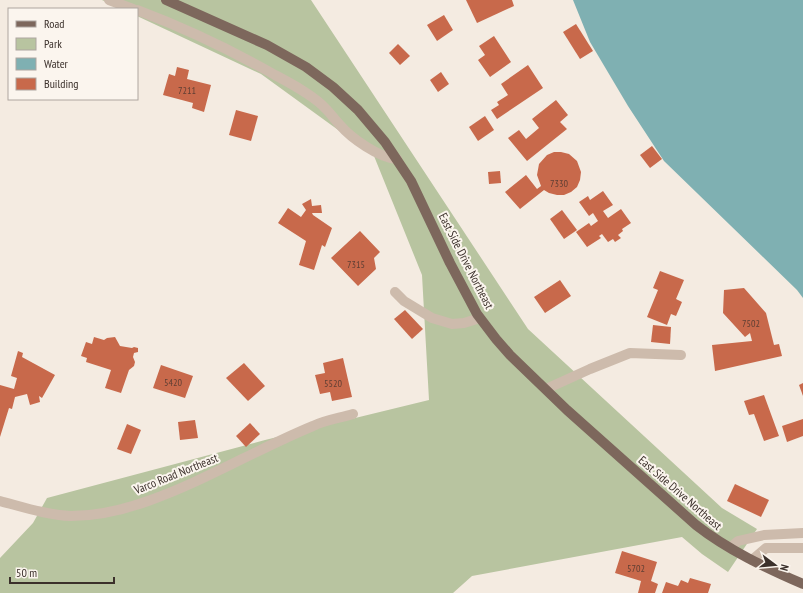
<svg xmlns="http://www.w3.org/2000/svg" width="803" height="593" font-family="'PT Sans Narrow',sans-serif">
<style>
.green{fill:#b8c4a0}
.water{fill:#7fb0b2}
.building{fill:#c8694b}
.lines{fill:none;stroke-linecap:round;stroke-linejoin:round}
.minor{stroke:#cdbbac;stroke-width:10}
.major{stroke:#7d675c;stroke-width:10}
.labels{text-anchor:middle;stroke-width:4;stroke-linejoin:round;paint-order:stroke}
.number-label{font-size:10px;fill:#5e3e33}
.street-label{font-size:12px;fill:#3b302b;stroke:#fbf5ee}
</style>
<rect width="100%" height="100%" fill="#f4ebe1"/>
<!-- green -->
<polygon class="green" points="102,0 311,0 528,329 722,508 757,529 728,572 702,554 682,537 472,576 453,593 0,593 0,558 33,523 47,498 265,440 429,400 422,275 374,156 261,74 137,16 137,9 121,9"/>
<!-- water -->
<polygon class="water" points="573,0 803,0 803,298 797,290 664,161 628,106 590,42"/>
<!-- building -->
<g class="building">
<polygon points="466,0 512,0 514,6 477,23"/>
<polygon points="444,15 453,30 437,41 427,25"/>
<polygon points="576,24 593,51 580,59 563,32"/>
<polygon points="494,36 511,62 490,77 478,60 485,55 479,46"/>
<polygon points="398,44 410,56 400,65 389,53"/>
<polygon points="528,65 543,88 497,119 491,110 499,105 497,102 508,95 501,84"/>
<polygon points="177,67 189,70 187,79 211,85 204,112 192,108 193,103 163,95 169,74 175,76"/>
<polygon points="441,72 449,84 438,92 430,80"/>
<polygon points="556,100 568,115 560,122 567,129 527,161 508,138 519,130 526,139 539,128 532,119"/>
<polygon points="236,110 258,116 251,141 229,135"/>
<polygon points="485,116 494,130 478,141 469,127"/>
<polygon points="652,146 662,159 650,168 640,155"/>
<polygon points="554,152 561,152 569,154 577,161 581,172 580,180 577,187 571,192 564,195 557,195 549,193 544,190 520,209 505,192 526,175 537,189 541,186 537,175 539,164 547,155"/>
<polygon points="500,171 501,183 489,184 488,172"/>
<polygon points="603,191 613,205 603,211 608,218 621,209 631,223 622,229 623,231 618,235 621,238 615,242 613,239 608,242 602,234 599,236 601,238 587,247 576,232 589,223 591,226 598,221 593,213 589,216 579,202 588,196 590,200"/>
<polygon points="311,199 312,206 321,205 322,213 312,213 313,215 332,228 325,247 322,245 314,270 299,265 306,241 278,223 288,208 301,217 306,210 302,204"/>
<polygon points="562,210 577,230 564,239 550,219"/>
<polygon points="360,231 380,252 374,258 376,269 358,286 331,258"/>
<polygon points="660,271 684,280 676,299 682,302 676,316 671,314 667,325 647,317 658,290 653,288"/>
<polygon points="560,280 571,296 545,313 534,297"/>
<polygon points="744,288 766,313 774,345 779,344 782,356 715,371 712,345 752,341 750,333 745,337 723,313 724,290"/>
<polygon points="405,310 423,329 412,339 394,319"/>
<polygon points="653,325 671,327 670,344 651,342"/>
<polygon points="94,337 104,340 107,338 115,337 120,346 132,348 134,347 138,348 138,352 134,353 133,357 135,362 134,366 129,370 121,393 105,388 111,370 86,362 87,358 81,356 86,342 92,344"/>
<polygon points="18,351 23,353 22,357 55,375 42,398 39,396 40,402 30,405 27,394 15,397 12,409 9,408 0,437 0,385 14,389 17,378 11,376"/>
<polygon points="343,358 352,397 332,401 330,392 320,394 315,375 325,373 323,363"/>
<polygon points="244,363 265,386 248,401 226,378"/>
<polygon points="161,365 193,376 185,398 153,388"/>
<polygon points="803,383 803,396 799,385"/>
<polygon points="764,395 779,436 764,441 754,414 749,415 744,401"/>
<polygon points="803,419 803,436 787,442 782,426"/>
<polygon points="195,420 198,438 180,440 178,422"/>
<polygon points="250,423 260,434 246,447 236,436"/>
<polygon points="127,424 141,430 131,454 117,449"/>
<polygon points="735,484 769,500 761,517 727,501"/>
<polygon points="622,551 657,562 651,581 658,584 655,593 638,593 641,581 615,573"/>
<polygon points="690,578 711,584 708,593 662,593 666,582 678,586 681,580 688,583"/>
</g>
<g class="lines">
<!-- minor -->
<g class="minor">
<polyline points="109,0 133,9"/>
<path d="M137 10C185 28 231 50 275 75 290 83 315 96 326 109 331 114 335 120 340 125 351 138 379 158 397 159"/>
<polyline points="395,292 404,301 432,318 452,324 464,323 480,318"/>
<polyline points="546,389 590,369 630,353 681,355"/>
<path d="M0 501C23 507 47 515 71 516 98 516 123 510 148 501 205 481 257 449 313 426 325 420 340 418 353 414"/>
<polyline points="730,548 738,541 764,535 803,533"/>
<polyline points="752,560 766,548 803,548"/>
</g>
<!-- major -->
<path class="major" d="M166 0 267 45 306 67 333 87 358 110 385 142 411 181 450 263 477 314 496 339 510 355 567 410 696 525C728 550 766 568 803 584"/>
</g>
<g class="labels">
<!-- number labels -->
<g class="number-label">
<text x="187" y="94">7211</text>
<text x="559" y="187">7330</text>
<text x="356" y="268">7315</text>
<text x="751" y="327">7502</text>
<text x="173" y="386">5420</text>
<text x="333" y="387">5520</text>
<text x="636" y="572">5702</text>
</g>
<!-- street labels -->
<g class="street-label">
<text transform="translate(466 261) rotate(63)" y="4">East Side Drive Northeast</text>
<text transform="translate(176 474) rotate(-22)" y="4">Varco Road Northeast</text>
<text transform="translate(680 493) rotate(41)" y="4">East Side Drive Northeast</text>
</g>
</g>
<!-- legend -->
<rect x="8" y="8" width="130" height="92" fill="#fbf5ee" stroke="#aea6a0"/>
<rect x="16" y="21" width="20" height="6" fill="#7d675c" stroke="#aea6a0"/>
<text x="44" y="28" font-size="12" fill="#3b302b">Road</text>
<rect x="16" y="38" width="20" height="12" fill="#b8c4a0" stroke="#aea6a0"/>
<text x="44" y="48" font-size="12" fill="#3b302b">Park</text>
<rect x="16" y="58" width="20" height="12" fill="#7fb0b2" stroke="#aea6a0"/>
<text x="44" y="68" font-size="12" fill="#3b302b">Water</text>
<rect x="16" y="78" width="20" height="12" fill="#c8694b" stroke="#aea6a0"/>
<text x="44" y="88" font-size="12" fill="#3b302b">Building</text>
<!-- north arrow -->
<g transform="translate(775 565) rotate(106)" stroke="#fbf5ee" stroke-width="3" paint-order="stroke">
<path d="M0-3L7 15L0 10L-7 15Z" fill="#3b302b"/>
<text y="-6" font-size="11" font-weight="bold" text-anchor="middle" fill="#3b302b">N</text>
</g>
<!-- scale -->
<path d="M10 577v6h104v-6" fill="none" stroke="#3b302b" stroke-width="2"/>
<text x="16" y="577" font-size="12" fill="#3b302b" stroke="#fbf5ee" stroke-width="3" paint-order="stroke">50 m</text>
</svg>
